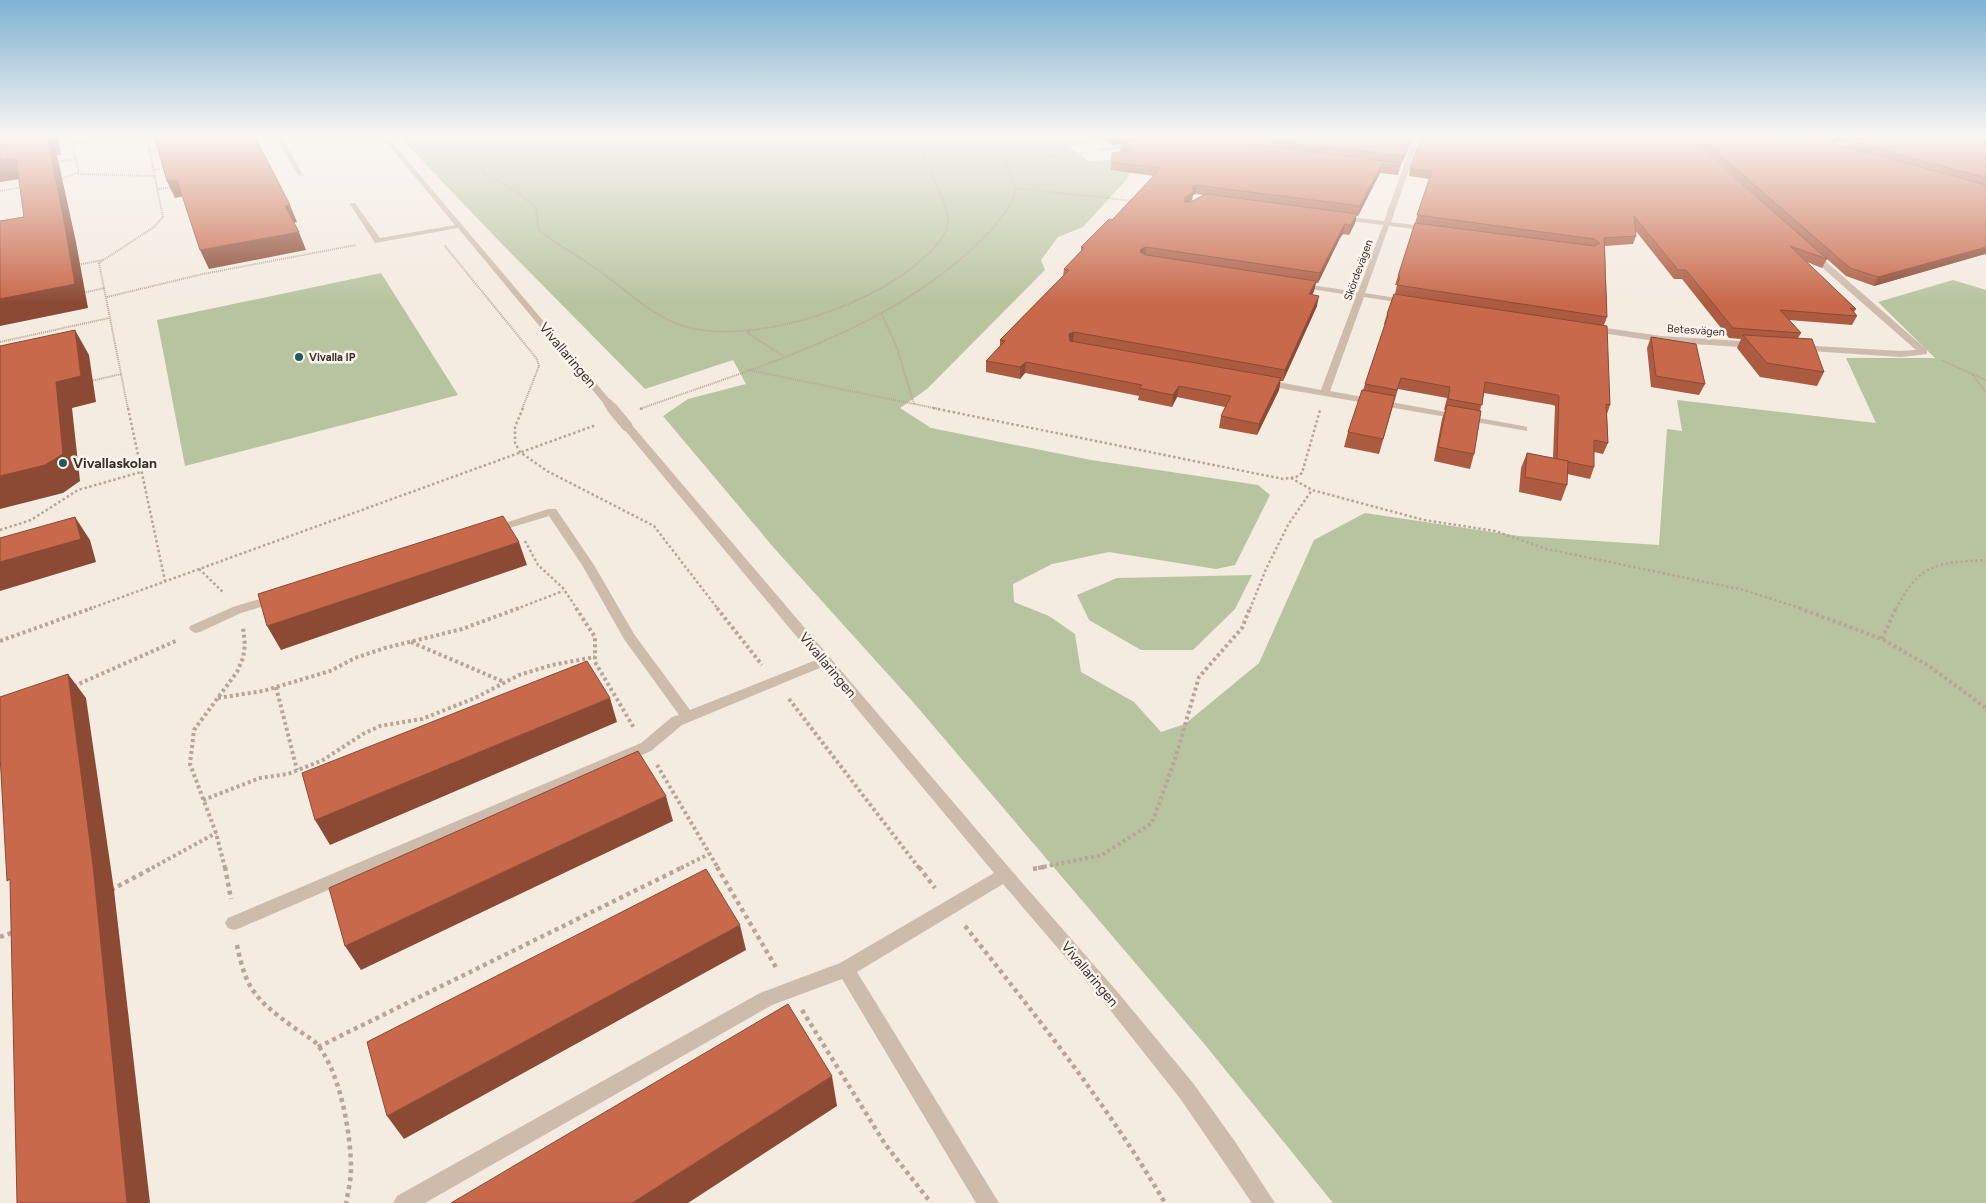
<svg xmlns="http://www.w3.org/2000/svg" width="1986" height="1203" font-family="Figtree,sans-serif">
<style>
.green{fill:#b8c4a0}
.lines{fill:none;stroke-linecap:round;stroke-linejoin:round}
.path-far3{stroke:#b9a596;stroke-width:2;stroke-dasharray:1 1;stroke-linecap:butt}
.path-far2{stroke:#b9a596;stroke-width:2.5;stroke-dasharray:2.5 2.5;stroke-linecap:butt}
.path-far1{stroke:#b9a596;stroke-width:4;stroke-dasharray:3 3;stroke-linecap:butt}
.path{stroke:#b9a596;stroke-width:4.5;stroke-dasharray:4 4;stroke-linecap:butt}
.minor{fill:#cdbbac;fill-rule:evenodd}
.minor-bridge-far1{stroke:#cdbbac;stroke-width:9}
.minor-bridge{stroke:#cdbbac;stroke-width:11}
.wall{fill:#ac5a40;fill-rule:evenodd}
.shaded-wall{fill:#8c4a34}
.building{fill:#c8694b;stroke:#8c4a34}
.poi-dot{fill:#1f5a5e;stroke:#fbf5ee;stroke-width:2}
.labels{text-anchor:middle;stroke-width:5;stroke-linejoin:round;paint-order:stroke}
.far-street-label{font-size:11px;fill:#3b302b;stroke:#fbf5ee}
.far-poi-label{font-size:11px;font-weight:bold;fill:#3b302b;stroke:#fbf5ee;text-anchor:start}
.street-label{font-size:14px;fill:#3b302b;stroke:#fbf5ee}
.poi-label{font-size:14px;font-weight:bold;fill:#3b302b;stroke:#fbf5ee;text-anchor:start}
</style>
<rect width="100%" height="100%" fill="#f4ebe1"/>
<!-- green -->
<g class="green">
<polygon points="398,135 1077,135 1089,143 1067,146 1089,161 1109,160 1133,166 1126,180 1083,227 1058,237 1041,260 1045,270 927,389 900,408 931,428 1091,460 1258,485 1270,495 1235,565 1216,569 1109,552 1052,564 1013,584 1014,602 1049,616 1075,634 1081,672 1134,702 1161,732 1185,724 1259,663 1314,540 1365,513 1519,536 1659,545 1667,429 1682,431 1677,400 1876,423 1846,358 1935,358 1878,302 1953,280 1986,290 1986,1203 1333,1203 1206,1046 913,702 774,548 663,416 688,399 746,384 733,360 645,389 498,240"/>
<polygon points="381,273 458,395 185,466 157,320"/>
<polygon points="1252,575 1235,609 1193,650 1141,650 1089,620 1077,595 1117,578"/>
</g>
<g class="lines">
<!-- path-far3 -->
<g class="path-far3">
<polyline points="358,135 365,144"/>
<path d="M472 135 466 140 479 153 484 172 518 193 536 208 539 230 545 235C565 249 586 261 605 275 629 293 652 315 680 325 748 348 870 307 921 260 930 252 943 241 947 228 954 206 921 165 921 139L926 135"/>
<polyline points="145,137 159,135"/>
<polyline points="57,143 72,140"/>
<polyline points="73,144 134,135"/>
<polyline points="150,151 162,149"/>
<polyline points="1004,161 1083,153"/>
<polyline points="55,162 77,159"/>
<polyline points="155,170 167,168"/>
<polyline points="78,174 156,176"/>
<polyline points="59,180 79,172 70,135"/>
<polyline points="1015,188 1134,201"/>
<polyline points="159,189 173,187"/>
<polyline points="0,191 24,187"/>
<polyline points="445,246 537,359 539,366 522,409"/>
<polyline points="77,265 103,260"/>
<polyline points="82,293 105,288"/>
<polyline points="107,297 203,274 356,245"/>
<polyline points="881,313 896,345 914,404"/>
<polyline points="748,330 749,334 783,356"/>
<polyline points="0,342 109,318"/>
<polyline points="1941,360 1986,380"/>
<polyline points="748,370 939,409"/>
<polyline points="1973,375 1986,393"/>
<polyline points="91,381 121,374"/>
<polyline points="128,409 99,263 154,227 163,217 147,139 141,135"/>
<path d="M640 409C761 365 897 329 989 232 998 222 1017 201 1015 187 1013 176 997 147 992 135"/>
</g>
<!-- path-far2 -->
<g class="path-far2">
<polyline points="128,408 165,581"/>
<polyline points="523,408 515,427 515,443 520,452 547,471 654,526 718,609"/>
<polyline points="933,408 1283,479 1296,477 1302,473 1320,410"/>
<polyline points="640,409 644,408"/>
<polyline points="1291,478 1312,490 1424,520 1495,531 1547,549 1744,590 1803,609"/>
<polyline points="0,530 31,520 78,490 141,472"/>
<polyline points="525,541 538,565 563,588 577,609"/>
<polyline points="199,569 224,593"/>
<polyline points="89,609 596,425"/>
<polyline points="516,609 563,591"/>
<polyline points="1250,609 1266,569 1288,525 1312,490"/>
<path d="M1896 609C1920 562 1938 563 1986 560"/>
</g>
<!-- path-far1 -->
<g class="path-far1">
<polyline points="576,608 595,637 595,662 634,728"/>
<polyline points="717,608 762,665"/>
<polyline points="1799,608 1882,639 1929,666 1986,708"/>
<polyline points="1882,639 1896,608"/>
<polyline points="0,641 92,608"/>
<polyline points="411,642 504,682"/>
<polyline points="74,686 178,640"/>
<polyline points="276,687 297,770"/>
<polyline points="218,698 263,691 330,671 355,658 385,648 462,629 519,608"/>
<polyline points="789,699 919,868"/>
<polyline points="657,765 718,868"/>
<polyline points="203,800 260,778 288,774 323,760 363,734 380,726 422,719 475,698 519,675 552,665 595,657"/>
<polyline points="152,868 216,833"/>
<polyline points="225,868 216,833 190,764 194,730 237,672 243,658 245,645 243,628"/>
<polyline points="681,868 709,854"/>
<polyline points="1038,868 1102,855 1152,823 1175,759 1199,677 1242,628 1250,608"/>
</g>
<!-- path -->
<g class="path">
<polyline points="225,867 231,899"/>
<polyline points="717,867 777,969"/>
<polyline points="919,867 935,888"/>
<polyline points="1033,869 1044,867"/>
<polyline points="111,890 154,867"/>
<path d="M965 926C1036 1016 1107 1104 1165 1203"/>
<polyline points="0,937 14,932"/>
<path d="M237 945C246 991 257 1000 293 1027 300 1032 308 1036 315 1042 340 1069 351 1134 351 1169 351 1180 348 1192 346 1203"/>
<polyline points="802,1010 885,1144 931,1203"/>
<polyline points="318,1047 683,867"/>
</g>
<!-- minor -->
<g class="minor">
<polygon points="275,135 281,135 303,176 298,175"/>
<polygon points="380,135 386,135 611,401 611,405 605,405 458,228 375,243 350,204 351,203 355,203 380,238 455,225"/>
<polygon points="1425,135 1432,135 1418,143 1391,222 1430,227 1434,229 1430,231 1389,226 1365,293 1409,300 1413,302 1409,304 1364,297 1330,391 1523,426 1527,427 1527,431 1262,385 1257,382 1262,379 1321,390 1356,296 1298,287 1294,285 1298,283 1358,292 1383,225 1340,220 1337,218 1340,216 1384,221 1412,142"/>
<polygon points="1891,135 1902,135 1828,150 1825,148"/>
<polygon points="1138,142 1140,145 1100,151 1097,149"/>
<polygon points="1809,252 1815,252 1927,350 1927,354 1901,357 1795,350 1794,348 1798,345 1901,351 1916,350 1809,256"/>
<polygon points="1592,326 1661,336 1756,342 1760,345 1756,348 1661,342 1589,331 1588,329"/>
<polygon points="627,423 631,424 1011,870 1115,989 1193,1083 1236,1143 1275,1203 1252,1203 1179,1097 1103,1001 1003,884 857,972 999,1203 976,1203 842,979 772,1005 425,1203 393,1203 397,1196 760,993 840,963 994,873 822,667 682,725 651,751 240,928 234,930 228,928 225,923 228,918 641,743 672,717 679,715 624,639 582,565 549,516 493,533 489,532 487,530 489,528 548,509 556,509 594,565 634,634 690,710 816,660 623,428 622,426"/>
<polygon points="276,594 282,598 280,601 241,613 200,632 195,633 189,629 190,626 233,607"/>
</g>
<!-- minor-bridge-far1 -->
<polyline class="minor-bridge-far1" points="608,403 613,409"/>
<!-- minor-bridge -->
<polyline class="minor-bridge" points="612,408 627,426"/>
</g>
<!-- wall -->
<g class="wall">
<path d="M1095 135H1421L1412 139 1401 164 1398 175 1380 173 1358 216 1356 215 1355 223 1349 235 1343 234 1340 238 1318 283H1316L1314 291 1312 295 1317 306 1283 381H1280L1279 390 1257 435 1219 428 1221 416 1225 407 1177 397 1172 407 1138 400 1139 396 1025 373 1020 379 986 372V361L1000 346V340L1063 276 1064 269 1081 251V247L1112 220 1154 176 1111 170 1112 153 1122 152 1120 151 1121 144 1113 145ZM1195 194 1203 195 1190 202 1192 200 1193 195Z"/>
<path d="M1425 135 1799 235 1687 135H1986V255L1985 254 1874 286 1846 276 1827 259 1822 268 1807 262 1856 309 1854 312 1857 316 1852 325 1789 320 1801 333 1798 338 1824 372 1817 386 1760 377 1737 348 1741 339 1729 338 1682 279H1674L1635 230 1636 236 1633 244 1605 246 1607 317 1604 325 1610 405 1607 414 1608 443 1603 454 1594 452V467L1590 479 1567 474V485L1561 501 1519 492 1521 468 1527 453 1553 458 1555 406 1553 405 1484 393 1480 411 1474 454 1470 469 1434 461 1442 419 1445 410H1444L1447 398 1398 389 1379 454 1344 447 1348 432 1363 390 1385 324H1384L1387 314 1395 294 1397 285H1395L1398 276 1429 179 1409 176 1410 169ZM1874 136 1850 141 1847 147 1834 144Z"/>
<polygon points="1651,337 1705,384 1699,395 1651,387 1647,348"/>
</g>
<!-- shaded-wall -->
<g class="shaded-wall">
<polygon points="51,135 58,135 61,155 57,155 76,242 88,308 0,326 0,299 47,136"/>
<polygon points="1135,135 1185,135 1113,145 1114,138"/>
<polygon points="1413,135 1421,135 1412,139 1402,164 1404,156"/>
<polygon points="1846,135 1882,135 1831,144 1834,137"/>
<polygon points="16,158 27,178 0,182 0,160"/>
<polygon points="1382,164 1380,173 1358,216 1360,206"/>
<polygon points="177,180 185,196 175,198 167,181"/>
<polygon points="1196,185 1195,194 1193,195 1192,200 1183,208 1184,198 1192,187"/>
<polygon points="290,205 297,222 293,223 285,206"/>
<polygon points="1357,214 1355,223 1349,235 1351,225"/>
<polygon points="1345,224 1343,234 1340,238 1318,283 1320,273 1342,229"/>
<polygon points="299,232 306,250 209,269 200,250"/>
<polygon points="1146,247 1145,257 1140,252 1141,249"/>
<polygon points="1986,247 1986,252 1985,254 1874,286 1878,277"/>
<polygon points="1316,281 1314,291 1307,305 1309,294"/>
<polygon points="1319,296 1317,306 1283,381 1285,370"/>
<polygon points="75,330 89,355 96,402 72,408 80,481 63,493 0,509 0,476 56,382"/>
<polygon points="1074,332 1073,343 1068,345 1069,334"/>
<polygon points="1026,362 1025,373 1020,379 1020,367"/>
<polygon points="1281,378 1279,390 1257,435 1259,424"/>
<polygon points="1179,386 1177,397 1172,407 1173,395"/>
<polygon points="75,517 90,540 96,562 0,591 0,562"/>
<polygon points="519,542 527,565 281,650 267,626"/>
<polygon points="68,674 86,698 114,890 150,1203 127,1203"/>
<polygon points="610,698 617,722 330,845 315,820"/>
<polygon points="666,796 673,821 361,970 345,946"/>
<polygon points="740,925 746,950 404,1139 387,1116"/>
<polygon points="832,1076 837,1106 688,1203 632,1203"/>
</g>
<!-- building -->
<g class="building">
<polygon points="0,135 51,135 51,136 47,136 64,221 75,284 0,299 0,221 24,217 16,158 0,160"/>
<polygon points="154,135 254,135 290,205 285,206 299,232 200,250 177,180 167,181"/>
<polygon points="1109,135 1135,135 1114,138"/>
<polygon points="1174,135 1226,135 1248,144 1401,163 1400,166 1382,164 1360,206 1196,185 1192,187 1194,191 1184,198 1185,202 1191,202 1206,194 1357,214 1351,225 1345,224 1342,229 1320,273 1146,247 1141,249 1140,252 1146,255 1316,281 1309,294 1319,296 1285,370 1074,332 1069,334 1070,341 1281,378 1259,424 1221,416 1231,396 1179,386 1173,395 1139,388 1142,385 1026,362 1020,367 986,361 1005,341 1000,340 1069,270 1064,269 1084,248 1081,247 1109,219 1112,220 1161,168 1112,162 1112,153 1135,150 1121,143"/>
<polygon points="1241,135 1413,135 1404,156 1250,138"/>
<polygon points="1425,135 1686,135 1827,259 1790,246 1856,309 1850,308 1857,316 1780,310 1801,333 1733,328 1686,270 1678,270 1634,216 1636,236 1604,238 1607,317 1397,285 1400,277 1398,276 1415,223 1594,246 1600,243 1594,239 1417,215 1432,171 1410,169 1421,137"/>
<polygon points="1697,135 1802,135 1986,185 1986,247 1878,277 1850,268"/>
<polygon points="1826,135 1846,135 1834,137"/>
<polygon points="1881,135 1986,135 1986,178 1850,141"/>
<polygon points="1394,294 1607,326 1610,405 1606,404 1608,443 1594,440 1594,467 1568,462 1568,461 1557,459 1559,396 1557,395 1485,382 1482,405 1448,399 1450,387 1401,378 1397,390 1365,384 1388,315 1387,314"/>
<polygon points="75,330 81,376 56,382 63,454 45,465 0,476 0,346"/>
<polygon points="1743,335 1812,339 1824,372 1767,363"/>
<polygon points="1651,337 1696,344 1705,384 1656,376"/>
<polygon points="1362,390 1395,396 1383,439 1348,432"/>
<polygon points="1447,405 1481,411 1474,454 1438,447"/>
<polygon points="1527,453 1568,461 1567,485 1525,477"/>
<polygon points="503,516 519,542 267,626 258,594"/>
<polygon points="75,517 81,539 0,562 0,538"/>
<polygon points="587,661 610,698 315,820 302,773"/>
<polygon points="68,674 93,865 127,1203 17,1203 10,879 7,881 0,755 0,697"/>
<polygon points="638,751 666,796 345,946 329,888"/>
<polygon points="706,869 740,925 387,1116 367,1042"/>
<polygon points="788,1004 832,1076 632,1203 451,1203"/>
</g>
<!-- sky -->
<linearGradient id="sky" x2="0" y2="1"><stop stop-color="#7eb2d2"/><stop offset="0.45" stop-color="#faf6f2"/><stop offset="1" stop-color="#faf6f2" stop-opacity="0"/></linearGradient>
<rect width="1986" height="303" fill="url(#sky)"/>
<!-- markers -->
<g class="poi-dot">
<circle cx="299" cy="357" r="5"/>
<circle cx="63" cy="463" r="5"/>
</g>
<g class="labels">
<!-- far-street labels -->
<g class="far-street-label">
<text transform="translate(1358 270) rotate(-70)" y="4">Skördevägen</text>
<text transform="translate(1696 330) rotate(4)" y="4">Betesvägen</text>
</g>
<!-- far-poi labels -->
<g class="far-poi-label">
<text x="309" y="361">Vivalla IP</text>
</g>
<!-- street labels -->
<g class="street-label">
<text transform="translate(568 355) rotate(50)" y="5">Vivallaringen</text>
<text transform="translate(828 665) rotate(50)" y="5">Vivallaringen</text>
<text transform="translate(1090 974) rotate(50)" y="5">Vivallaringen</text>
</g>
<!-- poi labels -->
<g class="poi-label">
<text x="73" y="468">Vivallaskolan</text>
</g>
</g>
</svg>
